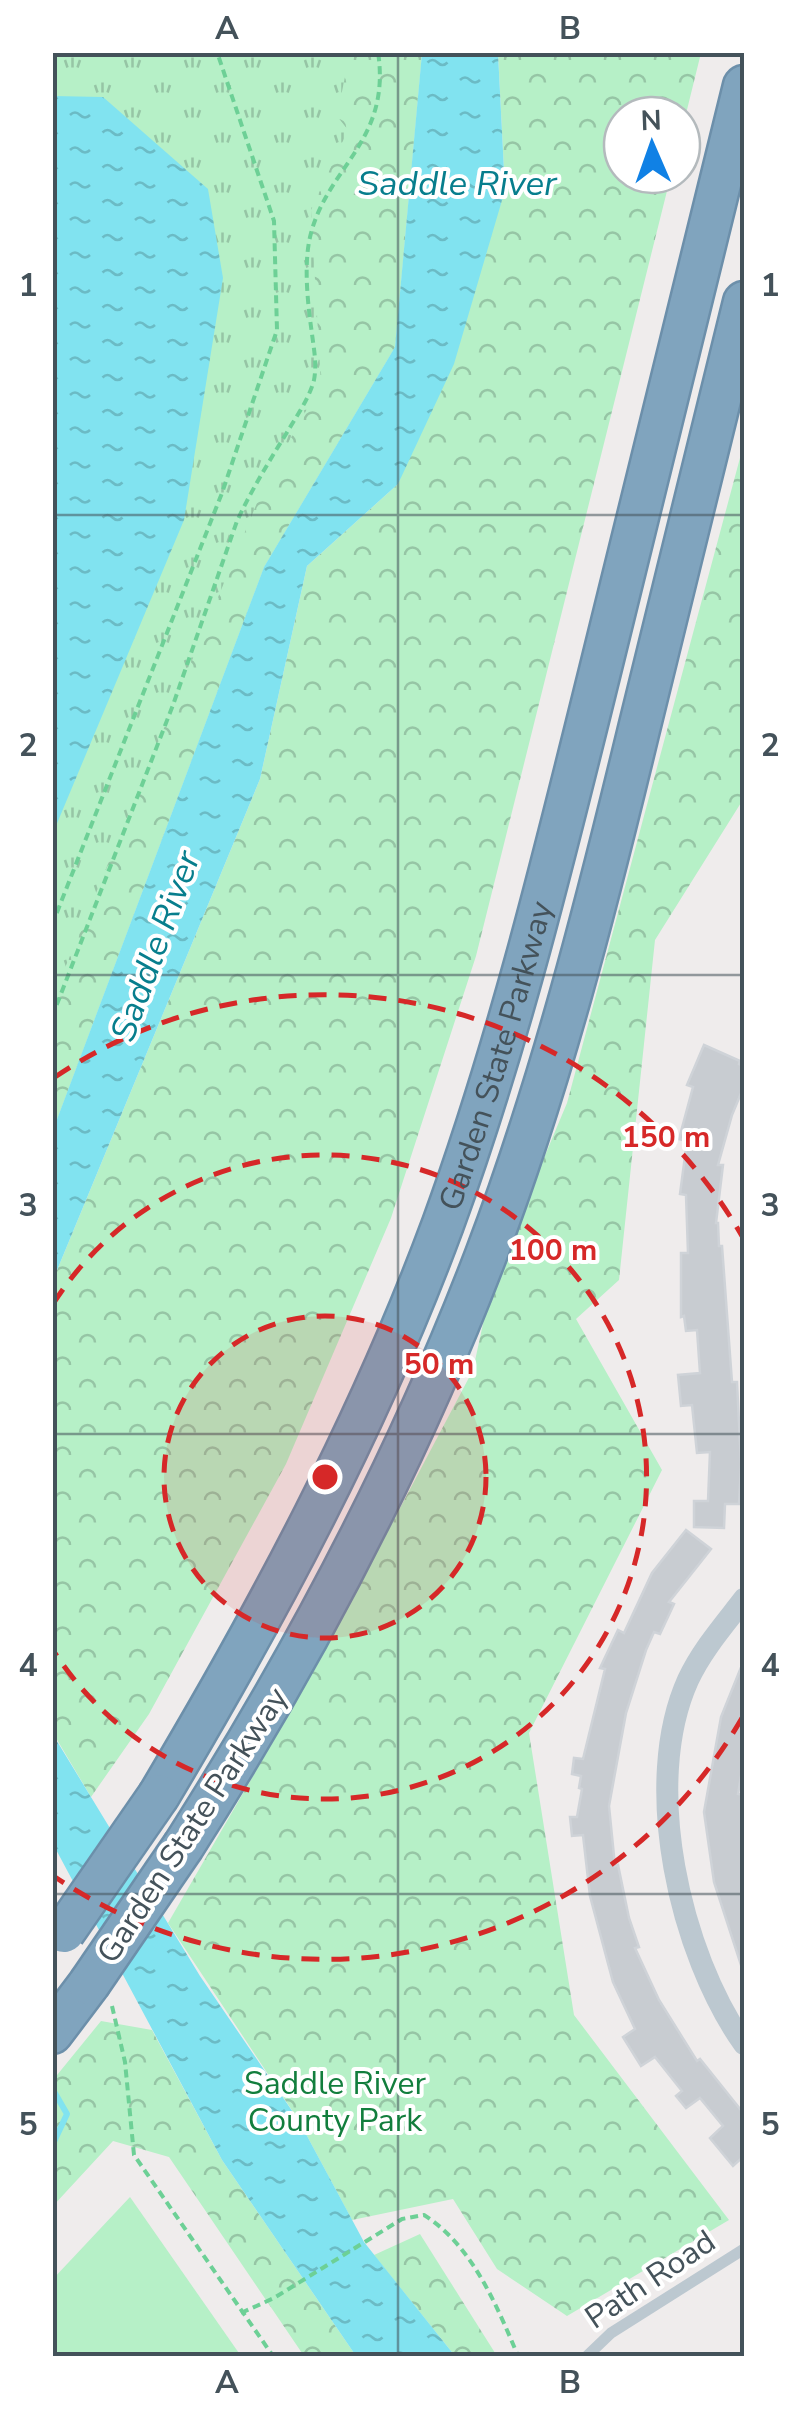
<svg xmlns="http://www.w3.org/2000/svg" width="797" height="2409" font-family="'Nunito Sans',sans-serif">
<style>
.grass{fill:url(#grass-tufts)}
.forest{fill:url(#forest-crowns)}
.pitch{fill:#b6f0c7}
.water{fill:url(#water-ripples)}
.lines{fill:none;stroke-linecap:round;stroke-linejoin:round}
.stream{stroke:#81e3f0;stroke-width:6}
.building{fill:#c8ccd1;stroke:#cfd3d8;stroke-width:2.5}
.motorway-casing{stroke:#6c8faa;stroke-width:45}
.path{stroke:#6dd096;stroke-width:4;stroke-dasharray:8 5;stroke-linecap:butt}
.service{stroke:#bcc8d0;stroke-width:11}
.minor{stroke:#bcc8d0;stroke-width:22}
.motorway{stroke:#80a4be;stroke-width:40}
.motorway-bridge-casing{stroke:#6c8faa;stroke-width:45;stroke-linecap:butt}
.motorway-bridge{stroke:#80a4be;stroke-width:40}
.grid{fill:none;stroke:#44525a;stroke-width:2.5;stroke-opacity:0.55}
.ring{fill:none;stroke:#d62828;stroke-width:5;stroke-dasharray:18 12}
.labels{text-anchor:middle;stroke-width:8;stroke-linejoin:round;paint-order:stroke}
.street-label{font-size:32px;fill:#44525a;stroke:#fff}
.park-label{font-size:32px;fill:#127e3d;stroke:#fff}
.water-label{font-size:35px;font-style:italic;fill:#077e8d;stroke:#fff}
.centre{fill:#d62828;stroke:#fff;stroke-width:5}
.ring-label{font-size:30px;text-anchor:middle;font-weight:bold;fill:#d62828;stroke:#fff;stroke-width:8;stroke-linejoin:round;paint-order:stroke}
.neatline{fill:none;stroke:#44525a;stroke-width:4}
.grid-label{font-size:32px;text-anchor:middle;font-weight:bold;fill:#44525a}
</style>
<defs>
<pattern id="grass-tufts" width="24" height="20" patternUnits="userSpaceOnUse" patternTransform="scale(2.5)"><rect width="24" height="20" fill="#b6f0c7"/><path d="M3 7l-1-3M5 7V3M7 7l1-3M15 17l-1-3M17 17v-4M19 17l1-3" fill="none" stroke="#96c5a5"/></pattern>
<pattern id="forest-crowns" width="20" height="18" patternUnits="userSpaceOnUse" patternTransform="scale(2.5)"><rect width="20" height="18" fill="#b6f0c7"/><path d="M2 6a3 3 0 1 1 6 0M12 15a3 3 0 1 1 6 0" fill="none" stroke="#96c5a5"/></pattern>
<pattern id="water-ripples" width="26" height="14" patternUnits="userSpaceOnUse" patternTransform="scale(2.5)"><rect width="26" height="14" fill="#81e3f0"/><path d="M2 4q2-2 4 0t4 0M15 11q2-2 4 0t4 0" fill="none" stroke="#6bbbc5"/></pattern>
</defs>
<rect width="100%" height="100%" fill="#efecec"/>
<!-- grass -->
<polygon class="grass" points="53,53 422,53 395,347 264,567 53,1130"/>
<!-- forest -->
<g class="forest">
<polygon points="346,53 422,53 395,347 264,567 53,1130 53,997 264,486 321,384 311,210 348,130 337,116 349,57"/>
<polygon points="498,53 701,53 682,130 682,115 622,115 622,175 671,175 476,956 391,1218 286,1464 149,1714 91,1797 53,1733 53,1280 260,779 307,566 398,484 505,190"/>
<polygon points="744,443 744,798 655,940 619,1280 576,1319 662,1470 529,1733 574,2015 729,2220 567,2316 497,2269 453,2199 352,2220 299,2121 168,1923 316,1667 473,1370 492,1282 567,1103"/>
<polygon points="101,2021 152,2030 222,2160 356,2356 304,2356 169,2157 113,2141 53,2206 53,2080"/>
<polygon points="420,2234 497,2356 455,2356 374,2255"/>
</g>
<!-- pitch -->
<polygon class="pitch" points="130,2197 241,2356 53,2356 53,2279"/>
<!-- water -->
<g class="water">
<polygon points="422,53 498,53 505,190 454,364 398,484 307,566 260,779 53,1280 53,1130 264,567 395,347"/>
<polygon points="53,96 103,97 208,189 223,278 184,520 53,833"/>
<polygon points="52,1733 200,1976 299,2121 364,2242 455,2356 356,2356 222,2160 53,1844"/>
</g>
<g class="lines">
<!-- stream -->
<polyline class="stream" points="52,2088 67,2114 52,2146"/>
</g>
<!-- building -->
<g class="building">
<polygon points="704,1045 740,1061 739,1064 744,1066 744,1086 732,1115 718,1165 723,1165 716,1223 718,1223 719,1246 722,1246 732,1382 737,1382 741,1464 739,1504 725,1504 724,1528 694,1527 694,1501 708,1501 710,1452 697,1453 692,1405 681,1406 678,1375 700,1373 697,1330 686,1331 684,1316 681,1317 681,1253 688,1253 686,1195 680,1194 687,1141 679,1139 693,1087 687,1085"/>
<polygon points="686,1530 711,1549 669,1602 674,1604 660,1634 654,1632 646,1650 626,1713 609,1806 615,1866 618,1865 629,1918 639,1947 635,1948 659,2000 697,2061 700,2059 744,2114 744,2156 733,2166 710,2138 723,2126 700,2098 686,2108 676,2096 682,2091 655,2057 641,2066 623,2037 635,2029 613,1982 590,1896 583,1835 572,1836 570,1817 577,1817 582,1789 579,1788 581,1776 572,1774 574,1758 583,1759 605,1669 600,1668 618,1630 624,1633 652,1573"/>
<polygon points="744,1660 744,1758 738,1794 744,1795 744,1965 741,1965 714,1882 704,1812 721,1717"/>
</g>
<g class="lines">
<!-- motorway casing -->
<g class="motorway-casing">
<g id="motorway">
<path id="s1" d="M159 1795C268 1612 369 1424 443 1224 509 1043 554 857 600 671 648 476 696 281 744 86"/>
<path d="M184 1845C303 1658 407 1462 486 1255 551 1084 596 907 639 729 674 587 709 444 744 302"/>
<polyline points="52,2033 89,1984"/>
</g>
</g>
<!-- path -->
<g class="path">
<polyline points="52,925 222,493 277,330 274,221 217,52"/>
<path d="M52 1017 173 705 237 521C251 491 268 463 286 434 296 417 309 399 314 380 317 364 314 350 312 334 308 306 304 270 309 242 323 168 392 144 378 52"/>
<polyline points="112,2006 125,2062 134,2155 273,2356"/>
<path d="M241 2313 274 2298 402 2219 424 2215C472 2245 497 2306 518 2356"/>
</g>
<!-- service -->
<polyline class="service" points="587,2356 611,2333 744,2249"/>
<!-- minor -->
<path class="minor" d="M744 1599C724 1625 702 1650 688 1680 641 1784 680 1954 744 2044"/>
<!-- motorway -->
<use href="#motorway" class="motorway"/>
<!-- motorway-bridge casing -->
<g class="motorway-bridge-casing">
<g id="motorway-bridge">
<polyline points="64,1932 159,1795"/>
<polyline points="89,1984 184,1845"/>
</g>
</g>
<!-- motorway-bridge -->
<use href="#motorway-bridge" class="motorway-bridge"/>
</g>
<!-- grid -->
<path class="grid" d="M398 52V2356M52 515H744M52 975H744M52 1434H744M52 1894H744"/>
<!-- distance rings -->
<circle cx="325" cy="1477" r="161" fill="#d62828" fill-opacity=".12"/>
<g class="ring">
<circle cx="325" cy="1477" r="161"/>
<path d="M53 1304A322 322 0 1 1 53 1650"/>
<path d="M742 1718A482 482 0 0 1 55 1877M55 1077A482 482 0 0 1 742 1236"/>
</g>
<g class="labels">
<!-- street labels -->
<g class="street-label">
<text dy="11" stroke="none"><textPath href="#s1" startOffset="815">Garden State Parkway</textPath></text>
<text transform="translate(192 1825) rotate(-57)" y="11">Garden State Parkway</text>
<text transform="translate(650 2279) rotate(-34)" y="11">Path Road</text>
</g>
<!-- park labels -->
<g class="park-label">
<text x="335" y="2094">Saddle River<tspan x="335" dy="37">County Park</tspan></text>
</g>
<!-- water labels -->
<g class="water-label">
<text x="457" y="195">Saddle River</text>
<text transform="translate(155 946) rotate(-70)" y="12">Saddle River</text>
</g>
</g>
<circle cx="325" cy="1477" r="15" class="centre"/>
<g class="ring-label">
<text x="666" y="1147">150 m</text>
<text x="553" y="1260">100 m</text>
<text x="439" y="1374">50 m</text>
</g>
<!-- border -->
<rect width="797" height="2409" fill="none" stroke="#ffffff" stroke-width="110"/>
<!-- north arrow -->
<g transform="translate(652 145) rotate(358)"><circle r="48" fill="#ffffff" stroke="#b4babd" stroke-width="2.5"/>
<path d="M0-8L18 38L0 25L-18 38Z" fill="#1081e5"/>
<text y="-15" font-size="28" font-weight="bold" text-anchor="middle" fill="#44525a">N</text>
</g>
<rect x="55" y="55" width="687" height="2299" class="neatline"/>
<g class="grid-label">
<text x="227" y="39">A</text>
<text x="570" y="39">B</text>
<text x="28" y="296">1</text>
<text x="770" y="296">1</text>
<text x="28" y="756">2</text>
<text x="770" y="756">2</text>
<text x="28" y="1216">3</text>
<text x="770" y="1216">3</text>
<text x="28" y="1676">4</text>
<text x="770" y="1676">4</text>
<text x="28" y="2135">5</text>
<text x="770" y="2135">5</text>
<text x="227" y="2393">A</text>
<text x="570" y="2393">B</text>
</g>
</svg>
